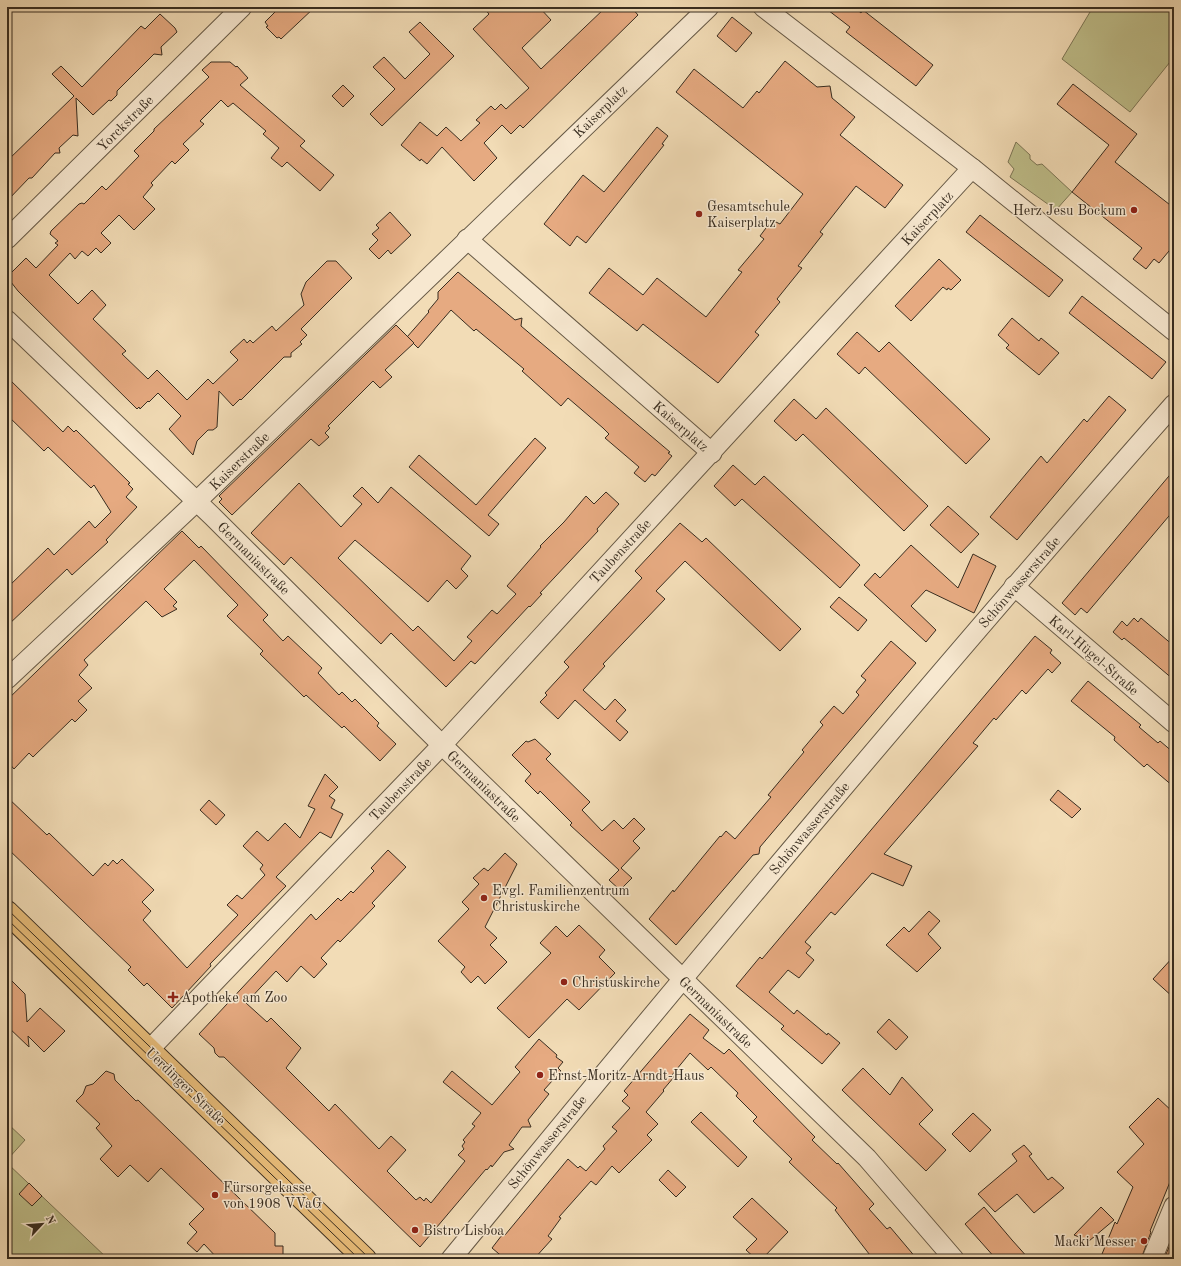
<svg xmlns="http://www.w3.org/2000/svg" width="1181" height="1266" font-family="'Old Standard TT',serif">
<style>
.green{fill:#bfbf8b;stroke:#7c7656}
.building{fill:#e6aa81;stroke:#382d20}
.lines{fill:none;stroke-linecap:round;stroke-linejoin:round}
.minor-casing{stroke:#665946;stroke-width:21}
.major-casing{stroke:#382d20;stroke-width:24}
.minor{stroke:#f7e8d0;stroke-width:19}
.major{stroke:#e9be7b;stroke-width:22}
.tram{stroke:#382d20;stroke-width:1}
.poi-dot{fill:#8f2418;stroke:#f7e8d0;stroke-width:1.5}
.labels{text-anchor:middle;stroke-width:3;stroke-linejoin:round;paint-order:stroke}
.street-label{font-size:14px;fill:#382d20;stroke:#f7e8d0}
.poi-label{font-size:14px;fill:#382d20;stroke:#f7e8d0;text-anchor:start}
</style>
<rect width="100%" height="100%" fill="#f2dcb6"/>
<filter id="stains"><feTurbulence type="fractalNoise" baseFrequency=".005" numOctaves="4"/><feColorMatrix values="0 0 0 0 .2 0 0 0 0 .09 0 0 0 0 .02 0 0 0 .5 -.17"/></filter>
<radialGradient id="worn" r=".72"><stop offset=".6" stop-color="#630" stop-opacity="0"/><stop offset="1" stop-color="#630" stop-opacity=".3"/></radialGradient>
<!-- green -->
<g class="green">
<polygon points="1093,7 1168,7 1174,11 1174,57 1130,112 1062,59"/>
<polygon points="1016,142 1030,155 1030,159 1037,165 1042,164 1072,192 1056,210 1010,177 1014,169 1008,162"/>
<polygon points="7,1123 25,1140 7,1160"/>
<polygon points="7,1163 108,1259 7,1259"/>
</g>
<!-- building -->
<g class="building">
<polygon points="280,7 315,7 281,39 279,37 277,38 266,27 268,26 265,22"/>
<polygon points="483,7 539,7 551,20 522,48 541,69 606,7 631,7 638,15 523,128 520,125 511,134 502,125 484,143 497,158 474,181 442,147 427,164 421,159 420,161 401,145 420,122 437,136 446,127 461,141 480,123 476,120 491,106 495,110 501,104 506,109 529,88 473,29 489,14"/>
<polygon points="824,7 854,7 861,13 863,10 933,65 916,86 846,32 850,27"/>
<polygon points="160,14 175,28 177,32 161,47 162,55 154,54 117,91 117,95 111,101 109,100 93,115 76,98 78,136 73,135 59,148 60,153 55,153 32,178 29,178 7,201 7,161 74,96 52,74 61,66 82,87 141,26 145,29"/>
<polygon points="732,17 752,33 736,52 717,36"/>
<polygon points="420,22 454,56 382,126 370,114 395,89 373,67 384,57 405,79 430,54 409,32"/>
<polygon points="785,61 817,87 830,86 832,98 855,117 840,135 903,185 885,208 856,186 820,232 823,234 798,266 802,268 777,299 780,302 755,332 759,335 718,383 643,324 637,331 589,293 609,268 643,295 657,278 706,317 742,272 738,270 764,239 760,236 772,220 780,224 803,194 676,92 694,69 743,108 757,91 759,93"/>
<polygon points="211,62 230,62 236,67 237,66 248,78 240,85 305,141 300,146 334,175 320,191 287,162 282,167 271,158 279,148 263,134 266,131 233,103 228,107 221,100 200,121 204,124 183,144 189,150 175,164 172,161 151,183 153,185 143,197 155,209 134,230 119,215 101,233 111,243 101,253 96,248 88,256 82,251 75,259 70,253 49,275 78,304 92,290 106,305 93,319 126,351 122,354 148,379 157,370 187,400 208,379 213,384 238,360 230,352 244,339 247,343 250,340 253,343 272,326 276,331 304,305 301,294 306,282 327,261 336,261 352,278 301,329 307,335 300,342 302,344 291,353 291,357 284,357 241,400 240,399 233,406 219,391 217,427 213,430 208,430 197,441 193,455 169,429 181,416 158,393 149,402 148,401 140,409 139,407 137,409 18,291 7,277 26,258 36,268 58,245 55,243 58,241 50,234 51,231 79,204 82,203 84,204 102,186 106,190 139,156 134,151 154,131 154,129 209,77 202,70"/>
<polygon points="1073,84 1137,134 1115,162 1174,208 1174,245 1159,263 1154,259 1146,269 1133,259 1142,248 1072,192 1109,145 1057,104"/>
<polygon points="343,85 354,96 343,107 332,96"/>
<polygon points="657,127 668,136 662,144 664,145 586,243 577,236 570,246 544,224 583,175 604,192"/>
<polygon points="390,212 411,235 391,254 388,250 379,259 369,249 378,240 372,234 379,228 376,225"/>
<polygon points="980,215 1063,280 1049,297 966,232"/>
<polygon points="939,259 961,280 951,290 948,288 947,290 943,287 911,321 895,306"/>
<polygon points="458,272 515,320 522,318 521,326 670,452 668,453 672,456 655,476 652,474 645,482 634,473 639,467 605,438 609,434 603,428 568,398 561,406 522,371 524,369 476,329 474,331 451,310 418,348 407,337 429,312 428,311 438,299 438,292"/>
<polygon points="1082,296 1166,362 1152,379 1069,313"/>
<polygon points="1012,318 1039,341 1041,338 1059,353 1039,375 1006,348 1009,345 998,335"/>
<polygon points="396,325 414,343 385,370 392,377 380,388 373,381 328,426 330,428 325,433 329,437 319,446 311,439 232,515 219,502 222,499 219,496"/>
<polygon points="857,332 879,352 889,342 990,439 966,464 865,367 859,374 837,354"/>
<polygon points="7,377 63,432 68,426 74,432 76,430 130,483 128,484 133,489 126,497 137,507 106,540 108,542 72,575 67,569 7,626 7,588 48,548 54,555 89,521 95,528 111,512 94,485 91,488 48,447 44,451 7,415"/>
<polygon points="1109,396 1126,410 1017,540 990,517 1041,456 1047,463 1084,419 1087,422"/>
<polygon points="794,399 816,419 826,408 928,506 904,531 803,434 796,441 774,421"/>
<polygon points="535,438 546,448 488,515 499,524 489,536 409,467 419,455 476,505"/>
<polygon points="733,465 755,485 764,476 860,565 840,588 742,499 735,506 714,486"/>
<polygon points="1174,470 1174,510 1087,613 1081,608 1075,615 1062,603"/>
<polygon points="299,483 341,527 362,504 353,496 362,487 378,503 391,487 471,556 461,569 468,576 456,589 447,580 428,602 355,540 338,558 413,631 418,626 454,661 472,641 467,637 492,610 497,614 516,594 507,586 541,547 540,546 564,522 586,496 594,504 606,492 619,504 597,529 598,531 540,593 542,594 530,607 529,606 475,664 471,661 446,687 391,633 381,644 291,557 284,565 251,533"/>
<polygon points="948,506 979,534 961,553 930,525"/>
<polygon points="680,523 702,542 706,538 801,629 780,651 685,561 656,591 665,599 603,664 605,666 583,690 605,710 615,699 626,710 616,721 628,732 620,741 575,700 558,719 540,702 547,695 545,693 569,667 564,662 642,578 635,571"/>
<polygon points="182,531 199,548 201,546 268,615 263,620 283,641 288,636 322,668 318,673 339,695 342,692 352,702 355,699 379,723 377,726 396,744 380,761 344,726 342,728 306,695 304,697 260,654 263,651 227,616 238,605 194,560 164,589 177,602 173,606 177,609 162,617 146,601 84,660 88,665 79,675 92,688 78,701 87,710 75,722 72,719 33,757 29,753 14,769 7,761 7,700"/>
<polygon points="911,545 958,588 973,554 996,566 974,613 926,590 911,606 936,630 926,642 864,585 875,573 880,578"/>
<polygon points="839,597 867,620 858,631 830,607"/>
<polygon points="1134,618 1138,622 1141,618 1174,646 1174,680 1134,646 1124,638 1122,640 1113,632 1122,621 1127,626"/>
<polygon points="1035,636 1052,650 1050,653 1061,663 1052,673 1048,669 1026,694 1022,690 996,720 994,718 973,743 978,746 884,854 912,866 903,886 872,873 835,915 831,912 805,942 811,947 806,953 814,960 799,978 788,970 769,992 794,1014 797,1010 827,1035 828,1033 840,1043 822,1064 781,1029 784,1026 736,986 760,957 762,959"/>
<polygon points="891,641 916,663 760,847 759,854 753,855 676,945 649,919 673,890 674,892 720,836 721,837 726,831 735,839 771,797 768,795 804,752 802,750 823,725 820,722 834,706 843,714 859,695 856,692 866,680 861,676"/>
<polygon points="1088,681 1141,725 1139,727 1158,743 1160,741 1174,753 1174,787 1147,764 1144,767 1114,740 1115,737 1071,701"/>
<polygon points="535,739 551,754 546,759 590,802 582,810 602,831 614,820 623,829 634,818 645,829 633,841 640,848 621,868 632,878 620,890 609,880 619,870 570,825 572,823 540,791 538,794 525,781 531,774 512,755 526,741 528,742"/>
<polygon points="325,774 338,787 329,796 335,800 331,808 343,814 331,838 320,832 276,877 286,886 210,964 211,966 172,1008 147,983 144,986 128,970 131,967 7,848 7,797 47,835 49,833 93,876 105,863 108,866 113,860 117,864 122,859 154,890 142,902 151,911 143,920 187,968 238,915 227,905 237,895 242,899 265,875 260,869 263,865 243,846 257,831 268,841 285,823 300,838 315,809 308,806"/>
<polygon points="1058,790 1081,809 1072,818 1050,800"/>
<polygon points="209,800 225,815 216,825 200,810"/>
<polygon points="388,850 406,867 372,903 375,906 340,942 338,940 321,958 327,964 314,978 301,966 287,982 276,971 246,1003 267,1022 271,1018 301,1048 286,1068 329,1111 335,1104 379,1149 391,1136 406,1150 387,1171 416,1200 420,1197 424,1201 426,1198 431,1203 465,1161 458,1155 464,1149 462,1146 465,1142 463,1140 475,1126 472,1124 481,1113 443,1082 452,1071 492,1105 520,1072 515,1067 539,1039 557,1055 556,1057 563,1062 558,1068 561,1071 544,1090 549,1094 528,1120 531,1127 522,1127 509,1145 514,1149 504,1152 492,1167 491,1165 487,1170 486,1169 420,1247 224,1057 219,1057 215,1053 214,1048 199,1034 311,914 316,920 338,898 341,901 351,891 353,893 374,871 371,868"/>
<polygon points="505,853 517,864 485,927 497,938 490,945 507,962 485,984 478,976 471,983 461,972 465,967 438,941 469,909 462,902 479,884 473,878 484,868 488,871"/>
<polygon points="929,911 940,921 928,934 941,948 917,972 886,945 904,927 909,932"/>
<polygon points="579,925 605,950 599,957 615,973 579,1010 567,999 529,1038 497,1008 551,953 540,943 556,926 567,937"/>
<polygon points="1174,956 1174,998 1153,979"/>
<polygon points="7,976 25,994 27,1022 40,1008 65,1031 44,1052 28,1036 29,1047 7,1026"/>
<polygon points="690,1014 709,1030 703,1038 724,1054 729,1049 815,1137 812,1140 837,1164 838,1163 874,1204 869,1209 887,1229 890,1227 917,1259 873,1259 835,1210 837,1208 789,1162 792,1159 753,1121 757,1117 736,1096 738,1093 711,1067 708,1070 690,1053 672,1075 674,1077 663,1090 664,1091 646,1112 658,1124 647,1135 652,1140 619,1173 612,1166 596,1185 591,1181 559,1217 561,1218 548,1236 552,1239 534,1259 505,1259 492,1248 502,1235 505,1235 568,1159 578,1168 580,1166 586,1171 605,1149 603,1146 617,1131 612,1127 630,1108 622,1101 628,1095 624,1091"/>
<polygon points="889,1019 908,1037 896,1050 877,1032"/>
<polygon points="863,1068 890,1095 902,1077 933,1110 919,1124 946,1150 926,1171 842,1090"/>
<polygon points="106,1071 114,1074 115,1080 136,1101 138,1100 275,1233 275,1246 283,1246 283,1259 218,1259 204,1244 197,1252 187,1243 197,1232 189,1224 204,1209 161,1168 148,1182 130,1165 118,1177 100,1159 112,1146 96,1128 100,1124 76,1101 83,1094 86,1086 93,1084"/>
<polygon points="1158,1098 1174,1113 1174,1172 1150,1231 1151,1232 1141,1259 1100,1259 1115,1222 1117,1224 1133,1187 1117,1172 1144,1144 1129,1127"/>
<polygon points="701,1112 747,1157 738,1167 691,1122"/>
<polygon points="973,1113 991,1130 970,1152 952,1134"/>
<polygon points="1024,1145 1032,1154 1029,1156 1048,1180 1052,1177 1064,1188 1034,1213 1017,1194 995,1212 978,1194 1017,1161 1012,1154"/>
<polygon points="668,1170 686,1187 676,1197 659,1180"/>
<polygon points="29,1183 42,1196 32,1206 19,1194"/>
<polygon points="752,1198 788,1232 762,1259 756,1259 746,1250 757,1239 733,1217"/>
<polygon points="984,1207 1012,1240 1029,1259 996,1259 965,1224"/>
<polygon points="1101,1207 1114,1220 1089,1241 1074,1235"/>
<polygon points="1172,1240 1174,1241 1174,1259 1164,1259"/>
</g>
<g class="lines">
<!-- minor casing -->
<g class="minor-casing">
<g id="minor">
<polyline points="763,7 972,168 1174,331"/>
<polyline points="7,239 242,7"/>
<polyline points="467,239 712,453"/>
<polyline points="7,320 213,517 442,745 867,1158 954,1259"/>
<polyline points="1014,586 1174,723"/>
<polyline points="7,679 196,502 709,7"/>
<polyline points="149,1050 442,745 972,168"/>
<path d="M451 1259C688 971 927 684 1174 404"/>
<polyline points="1152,1259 1174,1206"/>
</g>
</g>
<!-- major casing -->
<g class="major-casing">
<polyline id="major" points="7,912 365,1259"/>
</g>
<!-- minor -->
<use href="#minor" class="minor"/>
<!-- major -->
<use href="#major" class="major"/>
<!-- tram -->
<g class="tram">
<polyline points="7,909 370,1259"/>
<polyline points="7,919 359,1259"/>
</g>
</g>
<!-- markers -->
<g class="poi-dot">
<circle cx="1134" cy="210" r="4"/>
<circle cx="699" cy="214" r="4"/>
<circle cx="484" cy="898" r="4"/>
<circle cx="564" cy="982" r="4"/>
<path d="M171 991h4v4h4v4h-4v4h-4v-4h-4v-4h4z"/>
<circle cx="540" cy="1075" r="4"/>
<circle cx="215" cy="1195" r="4"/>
<circle cx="415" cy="1230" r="4"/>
<circle cx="1144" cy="1241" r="4"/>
</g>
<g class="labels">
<!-- street labels -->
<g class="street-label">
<text transform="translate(600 111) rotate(-44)" y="5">Kaiserplatz</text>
<text transform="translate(125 123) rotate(-45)" y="5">Yorckstraße</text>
<text transform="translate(927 218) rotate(-47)" y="5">Kaiserplatz</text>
<text transform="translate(681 426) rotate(41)" y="5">Kaiserplatz</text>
<text transform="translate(239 461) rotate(-44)" y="5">Kaiserstraße</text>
<text transform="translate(620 551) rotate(-47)" y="5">Taubenstraße</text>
<text transform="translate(254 558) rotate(45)" y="5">Germaniastraße</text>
<text transform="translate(1019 582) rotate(-49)" y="5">Schönwasserstraße</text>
<text transform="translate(1094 655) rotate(41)" y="5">Karl-Hügel-Straße</text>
<text transform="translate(484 786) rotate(44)" y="5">Germaniastraße</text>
<text transform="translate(400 789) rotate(-46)" y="5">Taubenstraße</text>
<text transform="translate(809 828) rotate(-50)" y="5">Schönwasserstraße</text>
<text transform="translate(716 1012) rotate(44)" y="5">Germaniastraße</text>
<text transform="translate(186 1086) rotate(44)" y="5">Uerdinger Straße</text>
<text transform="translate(547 1142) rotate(-51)" y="5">Schönwasserstraße</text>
</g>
<!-- poi labels -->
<g class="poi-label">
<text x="707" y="211">Gesamtschule<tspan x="707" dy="16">Kaiserplatz</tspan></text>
<text x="1126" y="215" text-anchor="end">Herz Jesu Bockum</text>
<text x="492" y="895">Evgl. Familienzentrum<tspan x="492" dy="16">Christuskirche</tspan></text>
<text x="572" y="987">Christuskirche</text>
<text x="181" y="1002">Apotheke am Zoo</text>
<text x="548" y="1080">Ernst-Moritz-Arndt-Haus</text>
<text x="223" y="1192">Fürsorgekasse<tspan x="223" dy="16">von 1908 VVaG</tspan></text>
<text x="423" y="1235">Bistro Lisboa</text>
<text x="1136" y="1246" text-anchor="end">Macki Messer</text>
</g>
</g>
<!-- margin -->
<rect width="1181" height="1266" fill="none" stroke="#f2dcb6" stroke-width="24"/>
<rect x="8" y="8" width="1165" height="1250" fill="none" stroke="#382d20" stroke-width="2"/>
<rect x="12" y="12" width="1157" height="1242" fill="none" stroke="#382d20"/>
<!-- north arrow -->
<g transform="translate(42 1224) rotate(64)" stroke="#f7e8d0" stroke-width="3" paint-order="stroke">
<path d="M0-3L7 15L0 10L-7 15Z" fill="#382d20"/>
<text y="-6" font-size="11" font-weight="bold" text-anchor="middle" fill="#382d20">N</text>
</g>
<rect width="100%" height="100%" filter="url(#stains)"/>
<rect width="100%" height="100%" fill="url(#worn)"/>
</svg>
